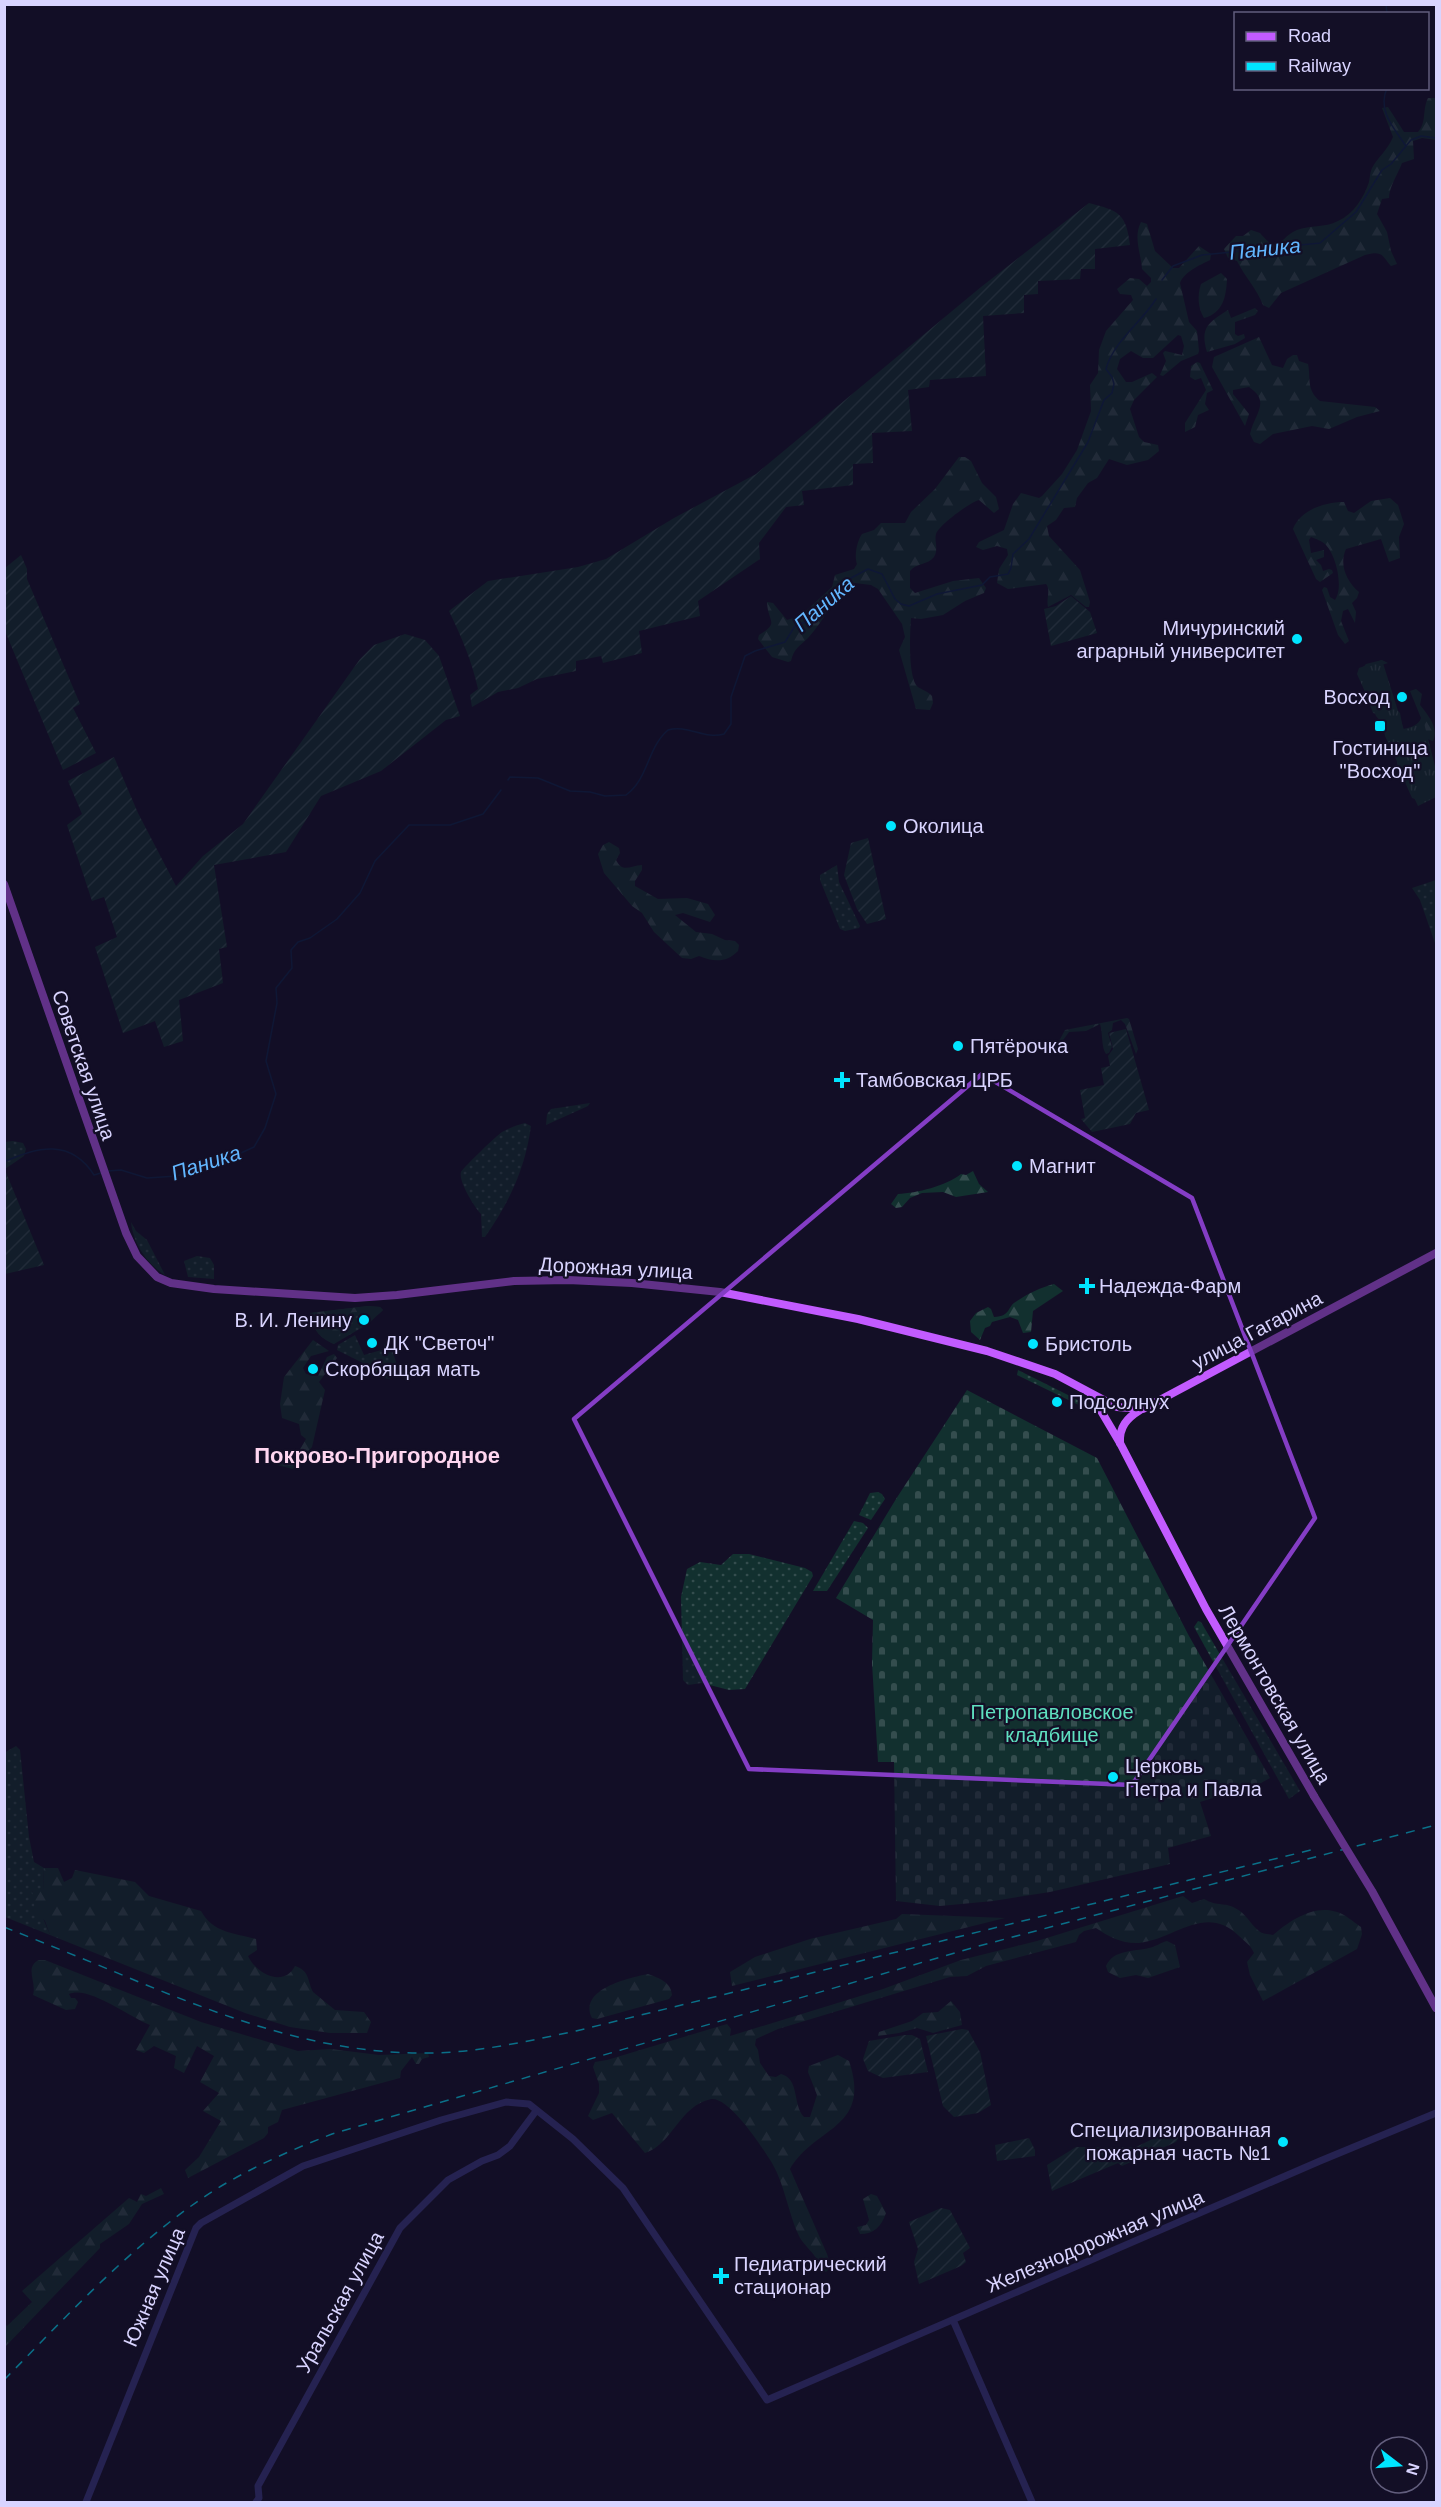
<svg xmlns="http://www.w3.org/2000/svg" width="1441" height="2507" font-family="Helvetica,sans-serif">
<style>
.grass{fill:url(#grass-dots)}
.forest{fill:url(#forest-firs)}
.cemetery{fill:url(#cemetery-stones)}
.park{fill:url(#park-tufts)}
.garden{fill:url(#garden-furrows)}
.lines{fill:none;stroke-linecap:round;stroke-linejoin:round}
.stream{stroke:#0c2248;stroke-width:1.5}
.tertiary{stroke:#3d3a85;stroke-width:7}
.primary{stroke:#c25bff;stroke-width:8}
.rail{stroke:#00e5ff;stroke-width:1.5;stroke-dasharray:9 8;stroke-linecap:butt}
.primary-bridge{stroke:#c25bff;stroke-width:8}
.marked{fill:none;stroke:#843dc5;stroke-width:4.5;stroke-linejoin:round}
.poi-dot{fill:#00e5ff;stroke:#130f26;stroke-width:2}
.labels{text-anchor:middle;stroke-width:4.5;stroke-linejoin:round;paint-order:stroke}
.poi-label{font-size:20px;fill:#d9d4ff;stroke:#130f26;text-anchor:start}
.street-label{font-size:20px;fill:#d9d4ff;stroke:#130f26}
.park-label{font-size:20px;fill:#5fe0c0;stroke:#130f26}
.water-label{font-size:21px;font-style:italic;fill:#62b6ff;stroke:#130f26}
.quarter-label{font-size:22px;font-weight:bold;fill:#ffd6f0;stroke:#130f26}
</style>
<defs>
<pattern id="grass-dots" width="8" height="8" patternUnits="userSpaceOnUse" patternTransform="scale(1.5)"><rect width="8" height="8" fill="#12302f"/><path d="M2 2h.1M6 6h.1" fill="none" stroke="#344d4e" stroke-width="1.8" stroke-linecap="round"/></pattern>
<pattern id="forest-firs" width="22" height="20" patternUnits="userSpaceOnUse" patternTransform="scale(1.5)"><rect width="22" height="20" fill="#12302f"/><path d="M5 1l3.5 6h-7zM16 11l3.5 6h-7z" fill="#344d4e"/></pattern>
<pattern id="cemetery-stones" width="16" height="16" patternUnits="userSpaceOnUse" patternTransform="scale(1.5)"><rect width="16" height="16" fill="#12302f"/><path d="M2 7V4a2 2 0 0 1 4 0v3zM10 15v-3a2 2 0 0 1 4 0v3z" fill="#344d4e"/></pattern>
<pattern id="park-tufts" width="24" height="20" patternUnits="userSpaceOnUse" patternTransform="scale(1.5)"><rect width="24" height="20" fill="#12302f"/><path d="M3 7l-1-3M5 7V3M7 7l1-3M15 17l-1-3M17 17v-4M19 17l1-3" fill="none" stroke="#344d4e"/></pattern>
<pattern id="garden-furrows" width="10" height="10" patternUnits="userSpaceOnUse" patternTransform="scale(1.5)"><rect width="10" height="10" fill="#12302f"/><path d="M-1 1l2-2M0 10L10 0M9 11l2-2" fill="none" stroke="#344d4e"/></pattern>
</defs>
<rect width="100%" height="100%" fill="#130f26"/>
<!-- grass -->
<g class="grass">
<polygon points="837,865 839,882 860,926 859,928 845,931 840,929 820,880 820,875"/>
<polygon points="1436,880 1436,946 1420,900 1412,888"/>
<polygon points="590,1103 588,1106 546,1125 547,1114 551,1109"/>
<path d="M525 1123 531 1126C525 1169 510 1201 485 1237H482L481 1214C475 1208 458 1181 461 1172 464 1167 496 1136 502 1132 509 1128 517 1125 525 1123Z"/>
<polygon points="13,1141 23,1143 26,1149 24,1156 5,1169 5,1142"/>
<path d="M131 1222 136 1231 147 1240 165 1275C147 1264 133 1243 131 1222Z"/>
<polygon points="197,1256 210,1258 214,1265 214,1279 188,1277 184,1261"/>
<path d="M368 1306 380 1307 383 1310 368 1324 334 1344C318 1337 314 1330 310 1313Z"/>
<polygon points="355,1335 364,1355 385,1349 384,1344 390,1343 397,1365 390,1379 378,1377 361,1362 337,1350 338,1345"/>
<polygon points="1018,1370 1090,1406 1089,1410 1017,1375"/>
<polygon points="878,1492 882,1494 885,1499 871,1520 859,1515 870,1493"/>
<polygon points="854,1521 863,1523 868,1528 827,1591 813,1591"/>
<polygon points="733,1554 749,1554 805,1568 812,1572 813,1576 745,1689 729,1690 702,1683 688,1685 683,1680 681,1597 687,1569 700,1562 721,1565"/>
<polygon points="1198,1621 1201,1622 1300,1791 1289,1799 1194,1627"/>
<polygon points="16,1746 20,1750 29,1837 34,1862 44,1868 43,1891 32,1891 50,1935 5,1917 4,1753"/>
</g>
<!-- forest -->
<g class="forest">
<path d="M1428 98H1436V140L1422 138 1413 141 1414 159 1402 163C1398 174 1389 187 1389 198L1382 199 1377 214 1387 232 1391 251 1397 264 1391 266C1382 256 1383 250 1365 255L1281 293 1269 308 1263 305C1257 289 1245 277 1237 261L1228 258 1224 249 1236 236H1243L1251 230 1260 233C1280 257 1279 237 1297 230 1310 225 1325 228 1338 221 1354 214 1364 197 1369 182 1370 177 1370 172 1372 168 1378 157 1387 151 1393 137L1382 108 1388 107 1404 132H1418C1427 122 1422 110 1428 98Z"/>
<path d="M1141 222 1147 224 1155 251 1173 268H1179L1199 246 1211 254 1210 260C1200 265 1184 272 1180 283L1189 322 1197 331 1199 351 1198 354 1181 361 1163 376 1160 375 1166 361 1163 353 1165 351 1182 355 1184 346 1181 336 1178 335 1153 358H1143L1131 351 1120 359 1117 369 1126 382H1132L1152 373 1157 377 1134 400 1130 409 1139 437 1144 442 1158 445 1159 451 1148 460 1127 465 1109 459 1097 478 1088 483 1077 498 1075 507 1064 508 1056 520 1047 526 1049 536 1080 570 1090 602 1089 607H1086L1071 595 1048 607C1046 599 1051 589 1046 584L1008 589 997 583 999 569 1008 555 1007 549 997 546 983 550 976 547 979 542 1004 530 1013 504 1021 493 1039 498 1042 496 1062 474 1077 450 1091 411 1090 385 1098 373 1099 350 1106 331 1133 300 1131 295 1120 294 1117 289 1130 278 1139 279 1147 286 1151 282V278L1142 269C1141 253 1133 237 1141 222Z"/>
<path d="M1221 273 1227 279C1226 297 1223 313 1204 318 1198 308 1197 296 1201 284Z"/>
<path d="M1255 308 1258 311 1255 315 1235 322V334L1238 336 1244 334 1245 338 1235 344 1207 352C1200 327 1208 323 1228 310L1231 318Z"/>
<path d="M1259 337 1272 365 1283 368 1287 359 1293 355H1297L1299 361 1308 364C1311 378 1306 390 1320 401L1375 407 1380 411 1357 417 1329 429 1312 426 1273 434 1260 444 1254 442 1250 434C1255 413 1271 402 1249 387L1233 390V394L1249 414 1245 426 1212 367 1214 357Z"/>
<polygon points="1197,362 1200,363 1213,390 1207,393 1205,404 1209,410 1198,415 1195,427 1185,432 1185,423 1206,390 1201,378 1195,380 1190,377 1191,366"/>
<path d="M959 457H965L971 461 982 483 996 497 999 509 994 513 979 500C969 503 939 525 936 534 934 542 939 548 934 557 928 565 916 563 910 571V588L915 593 953 581 979 578 986 588 984 593 965 601 943 615 921 619 911 618C910 633 908 672 916 685 920 690 927 690 932 696L933 703 930 710 916 709 899 650 905 637 902 624 878 589 871 585 855 583C833 596 825 620 808 638 799 647 794 648 791 661L788 662 772 657 758 639 759 635C780 622 768 623 767 602L773 603 787 620 800 616 808 609 832 587 835 575 854 569 857 564C854 556 857 541 862 534L874 530 881 523H905L911 512 935 489Z"/>
<path d="M1390 498 1398 505 1404 524 1399 537 1400 558 1389 562 1381 539 1346 549C1339 564 1346 581 1359 592L1357 598 1352 603 1356 612 1355 623 1348 609 1343 611 1341 621 1349 641 1345 644 1338 635 1322 590 1324 587 1327 588 1330 597 1335 600C1344 588 1336 554 1325 544 1322 541 1316 539 1311 537L1309 540 1311 553 1324 550V557L1316 560 1321 565 1323 571 1329 569 1332 570 1333 573 1320 582 1316 579 1293 529C1300 510 1325 502 1344 502L1348 511 1354 513 1371 501Z"/>
<path d="M1382 660 1388 663 1378 666 1395 708 1400 713 1403 729C1410 728 1419 725 1421 718L1410 691 1416 689 1422 694 1420 705C1428 715 1439 728 1433 741L1421 737 1436 775 1415 799 1412 798 1397 764V761L1399 759 1389 748 1388 734 1382 715 1373 713 1358 673 1366 664Z"/>
<path d="M609 842 619 848 620 853 616 860C623 874 631 865 642 865V870L635 881V886L658 899 687 898 708 904 715 915 710 922 683 913 675 915 696 932 712 934 725 940 735 941 739 945 738 951C726 963 714 962 699 956L691 959 682 958 654 932 642 913 632 906 604 873 598 854 603 845Z"/>
<path d="M1127 1018 1129 1019 1138 1049 1136 1054 1125 1024 1121 1020 1113 1023 1112 1030 1108 1033 1112 1047 1109 1053 1106 1054C1101 1047 1103 1033 1100 1024L1086 1031 1069 1032 1061 1043 1059 1041 1065 1030Z"/>
<path d="M973 1171 979 1184 988 1192 956 1197 943 1192 922 1193 910 1198 902 1207 896 1208 891 1204 898 1194C917 1193 946 1186 961 1174L966 1175Z"/>
<path d="M1054 1284 1063 1291 1033 1311 1031 1332 1023 1333 1018 1320 1010 1317 992 1322 990 1326 985 1328 980 1340 971 1332 970 1321 976 1313 988 1307 991 1309 994 1317C1012 1316 1006 1307 1017 1301 1027 1294 1042 1287 1054 1284Z"/>
<path d="M368 1306 380 1307 383 1310C375 1318 371 1319 360 1317L358 1312 336 1313 329 1326 341 1332 334 1344C318 1337 314 1330 310 1313Z"/>
<polygon points="313,1340 329,1351 311,1356 303,1368 306,1374 318,1376 327,1357 334,1354 337,1358 319,1382 325,1390 312,1447 293,1469 273,1464 273,1459 293,1461 306,1439 301,1435 299,1424 282,1418 280,1404 284,1377"/>
<path d="M44 1868H58L64 1882 72 1878 75 1870 135 1882 149 1896 201 1911C213 1933 234 1933 256 1939L257 1950 248 1956C255 1972 283 1989 295 1966 310 1971 307 1980 313 1992L335 2010 364 2012 371 2022 367 2033H330L290 2027 245 2013 50 1935 45 1921 35 1910 32 1890H43Z"/>
<path d="M1183 1896 1192 1903 1204 1899C1218 1907 1225 1902 1235 1908 1246 1913 1250 1924 1259 1931 1262 1934 1269 1934 1273 1935 1289 1921 1314 1904 1337 1912 1345 1914 1353 1922 1361 1927L1362 1934 1357 1949 1263 2001 1250 1975 1247 1962 1254 1953C1250 1944 1245 1942 1239 1936 1206 1903 1175 1939 1139 1943 1123 1944 1109 1937 1096 1928L1084 1931 1079 1935 1076 1942 986 1966 967 1976 950 1977 778 2029 756 2039 755 2045 758 2050 760 2063 769 2076 776 2077 781 2074C800 2079 792 2104 804 2117H810L817 2095 808 2072 809 2066 838 2055 849 2061C872 2129 815 2126 790 2169L827 2254 831 2267 826 2272C820 2268 820 2264 816 2258 811 2250 803 2244 799 2236 788 2213 785 2185 772 2163 763 2148 729 2096 711 2099 679 2106 673 2144 645 2153L612 2113 593 2120 588 2116 599 2093V2084L593 2067 595 2062 607 2060 727 2024 731 2029 730 2036 883 1989 961 1960 1037 1941Z"/>
<polygon points="902,1914 1005,1918 732,1986 730,1972 755,1957 810,1939 896,1919"/>
<path d="M1167 1941 1175 1945 1180 1967 1148 1978 1136 1975 1120 1978 1108 1972 1106 1966C1114 1949 1133 1952 1149 1948 1155 1947 1160 1943 1167 1941Z"/>
<path d="M39 1960H45L201 2022 298 2051 331 2049 379 2055 428 2053 429 2057 422 2059 419 2064H416L412 2057 401 2071 400 2078 282 2110 278 2122 268 2127V2133L264 2138 188 2178 185 2170 199 2157 221 2121 203 2111 219 2093 200 2082 214 2056 197 2046 184 2073 174 2068 176 2056 154 2046 144 2053 136 2050 150 2025C130 2017 88 1985 69 1994L71 1998H75L78 2002 75 2009 66 2010 33 1995C37 1982 24 1967 39 1960Z"/>
<path d="M648 1974C659 1978 671 1982 672 1995L669 1999 597 2019 592 2018C578 1989 629 1978 648 1974Z"/>
<polygon points="951,2001 960,2012 962,2025 933,2033 917,2028 899,2033 878,2036 879,2032 912,2021 923,2013 938,2012"/>
<polygon points="161,2188 164,2194 142,2204 129,2224 100,2244 100,2248 5,2347 5,2324 7,2326 32,2302 22,2291 129,2198 137,2202 141,2194 146,2196"/>
<path d="M871 2194 877 2196 886 2213C881 2227 874 2234 860 2234L857 2227 866 2225 869 2220 863 2199Z"/>
</g>
<!-- cemetery -->
<polygon class="cemetery" points="967,1390 1097,1458 1189,1636 1270,1778 1261,1783 1200,1802 1211,1836 1168,1848 1170,1864 1050,1892 993,1901 940,1906 896,1901 894,1762 878,1762 872,1663 873,1620 836,1598 896,1499"/>
<!-- park -->
<polygon class="park" points="1382,660 1404,730 1424,723 1436,770 1436,797 1418,806 1385,736 1383,724 1376,716 1357,674 1359,668"/>
<!-- garden -->
<g class="garden">
<path d="M1089 203C1119 211 1126 213 1130 245L1095 249V269H1081L1080 279 1038 281V294L1024 295V313L983 316 986 376 930 380 929 387 908 390 912 431 872 433 873 463 853 464V485L802 491 804 505 786 507 759 543 760 559 698 601 700 616 639 631 642 653 603 663 601 656 576 661V671L537 679 518 688 498 692 472 707 470 695 478 689C472 661 461 636 449 611L488 581 578 567 606 559 674 518 756 474 981 287Z"/>
<polygon points="21,555 27,569 27,579 80,704 73,708 96,753 63,770 5,631 5,568"/>
<polygon points="1071,596 1090,612 1097,633 1051,646 1044,609 1056,606"/>
<polygon points="405,634 425,640 439,656 460,716 446,720 381,771 321,796 286,852 214,865 227,947 219,949 223,983 179,1000 183,1041 164,1047 155,1021 123,1033 95,947 117,937 104,897 92,901 67,825 82,814 68,781 114,757 138,813 176,886 203,856 243,824 360,659 374,645"/>
<polygon points="868,838 886,919 867,924 857,909 844,875 851,843"/>
<polygon points="1126,1029 1149,1110 1136,1113 1130,1124 1092,1132 1081,1119 1085,1118 1080,1090 1104,1085 1101,1068 1110,1066 1108,1056 1113,1049 1109,1033"/>
<polygon points="5,1170 44,1265 5,1274 4,1274"/>
<polygon points="962,2029 968,2030 980,2052 991,2105 978,2113 954,2117 943,2106 926,2036"/>
<polygon points="905,2035 912,2035 920,2039 928,2072 883,2078 868,2071 863,2059 869,2041"/>
<polygon points="1173,2129 1179,2137 1176,2142 1122,2166 1118,2163 1052,2191 1047,2165 1076,2147 1136,2147"/>
<polygon points="1029,2138 1035,2150 1035,2156 997,2161 995,2145"/>
<polygon points="941,2208 950,2210 970,2248 963,2253 966,2262 961,2266 919,2284 914,2262 918,2249 909,2222"/>
</g>
<g class="lines">
<!-- stream -->
<g class="stream">
<polyline points="1386,4 1387,14"/>
<path d="M1387 88C1377 111 1394 128 1406 146"/>
<polyline points="1162,280 1173,266 1202,255 1320,243 1356,212 1382,170 1391,164 1411,140 1421,136 1436,138"/>
<path d="M508 780 510 777 538 778 570 791 590 792 605 796 626 795C649 778 647 748 668 730 687 724 705 740 724 734L731 724V697L745 656 755 651 785 642 795 626 813 619 830 598 851 578 868 569 882 574 895 599 901 604 909 606 937 594 982 585 990 577 1008 574 1011 568 1013 554 1029 539 1088 442 1104 400 1112 393 1114 384 1112 377 1106 369C1113 342 1141 323 1156 299"/>
<path d="M4 1162C38 1146 71 1139 94 1175L101 1173"/>
<polyline points="108,1171 121,1170 147,1178 177,1176 189,1172 204,1160 212,1158 230,1158 254,1147 265,1128 276,1094 266,1061 277,1003 276,988 292,968 291,950 298,942 310,938 337,919 360,893 375,861 409,825 450,825 483,814 501,790"/>
</g>
<!-- tertiary -->
<g class="tertiary">
<polyline points="953,2320 1032,2502"/>
<polyline points="86,2502 196,2228 201,2223 303,2166 441,2120 506,2102 529,2104 573,2139 623,2188 767,2400 1320,2161 1436,2113"/>
<polyline points="256,2502 259,2498 258,2486 400,2228 448,2180 482,2161 498,2155 510,2146 536,2111"/>
</g>
<!-- primary -->
<g class="primary">
<polyline points="4,884 126,1233 137,1256 157,1277 171,1283 214,1289 355,1298 397,1295 514,1281 568,1280 632,1283 720,1292 858,1319 987,1351 1055,1374 1117,1407 1143,1409 1436,1253"/>
<polyline points="1091,1394 1120,1443 1206,1609 1314,1796"/>
<path d="M1120 1443C1119 1427 1127 1418 1140 1410"/>
</g>
<!-- rail -->
<g class="rail">
<path d="M4 1927C49 1945 94 1963 139 1982 234 2021 328 2055 432 2053 481 2052 528 2041 576 2031L1315 1849"/>
<path d="M4 2380C70 2313 133 2243 213 2191 250 2168 291 2150 332 2134L975 1947 1436 1825"/>
</g>
<!-- primary-bridge -->
<polyline class="primary-bridge" points="1314,1796 1372,1891 1436,2008"/>
</g>
<!-- marked area -->
<path d="M0 0H1441V2507H0ZM982 1074 1192 1198 1315 1518 1132 1785 749 1769 574 1419Z" fill="#130f26" fill-opacity=".55" fill-rule="evenodd"/>
<path class="marked" d="M982 1074 1192 1198 1315 1518 1132 1785 749 1769 574 1419Z"/>
<!-- markers -->
<g class="poi-dot">
<circle cx="1297" cy="639" r="6"/>
<circle cx="1402" cy="697" r="6"/>
<rect x="1374" y="720" width="12" height="12" rx="3"/>
<circle cx="891" cy="826" r="6"/>
<circle cx="958" cy="1046" r="6"/>
<path d="M839 1071h6v6h6v6h-6v6h-6v-6h-6v-6h6z"/>
<circle cx="1017" cy="1166" r="6"/>
<path d="M1084 1277h6v6h6v6h-6v6h-6v-6h-6v-6h6z"/>
<circle cx="364" cy="1320" r="6"/>
<circle cx="372" cy="1343" r="6"/>
<circle cx="1033" cy="1344" r="6"/>
<circle cx="313" cy="1369" r="6"/>
<circle cx="1057" cy="1402" r="6"/>
<circle cx="1113" cy="1777" r="6"/>
<circle cx="1283" cy="2142" r="6"/>
<path d="M718 2267h6v6h6v6h-6v6h-6v-6h-6v-6h6z"/>
</g>
<g class="labels">
<!-- poi labels -->
<g class="poi-label">
<text x="1285" y="635" text-anchor="end">Мичуринский<tspan x="1285" dy="23">аграрный университет</tspan></text>
<text x="1390" y="704" text-anchor="end">Восход</text>
<text x="1380" y="755" text-anchor="middle">Гостиница<tspan x="1380" dy="23">"Восход"</tspan></text>
<text x="903" y="833">Околица</text>
<text x="970" y="1053">Пятёрочка</text>
<text x="856" y="1087">Тамбовская ЦРБ</text>
<text x="1029" y="1173">Магнит</text>
<text x="1099" y="1293">Надежда-Фарм</text>
<text x="352" y="1327" text-anchor="end">В. И. Ленину</text>
<text x="384" y="1350">ДК "Светоч"</text>
<text x="1045" y="1351">Бристоль</text>
<text x="325" y="1376">Скорбящая мать</text>
<text x="1069" y="1409">Подсолнух</text>
<text x="1125" y="1773">Церковь<tspan x="1125" dy="23">Петра и Павла</tspan></text>
<text x="1271" y="2137" text-anchor="end">Специализированная<tspan x="1271" dy="23">пожарная часть №1</tspan></text>
<text x="734" y="2271">Педиатрический<tspan x="734" dy="23">стационар</tspan></text>
</g>
<!-- street labels -->
<g class="street-label">
<text transform="translate(84 1065) rotate(71)" y="7">Советская улица</text>
<text transform="translate(616 1268) rotate(3)" y="7">Дорожная улица</text>
<text transform="translate(1257 1330) rotate(-28)" y="7">улица Гагарина</text>
<text transform="translate(1275 1694) rotate(60)" y="7">Лермонтовская улица</text>
<text transform="translate(1095 2241) rotate(-23)" y="7">Железнодорожная улица</text>
<text transform="translate(154 2287) rotate(-67)" y="7">Южная улица</text>
<text transform="translate(340 2302) rotate(-61)" y="7">Уральская улица</text>
</g>
<!-- park labels -->
<g class="park-label">
<text x="1052" y="1719">Петропавловское<tspan x="1052" dy="23">кладбище</tspan></text>
</g>
<!-- water labels -->
<g class="water-label">
<text transform="translate(1265 249) rotate(-6)" y="7">Паника</text>
<text transform="translate(824 604) rotate(-41)" y="7">Паника</text>
<text transform="translate(206 1163) rotate(-18)" y="7">Паника</text>
</g>
<!-- quarter labels -->
<g class="quarter-label">
<text x="377" y="1463">Покрово-Пригородное</text>
</g>
</g>
<!-- border -->
<rect width="1441" height="2507" fill="none" stroke="#d9d4ff" stroke-width="12"/>
<!-- legend -->
<rect x="1234" y="12" width="195" height="78" fill="#130f26" stroke="#625e7d" stroke-width="1.5"/>
<rect x="1246" y="32" width="30" height="9" fill="#c25bff" stroke="#625e7d" stroke-width="1.5"/>
<text x="1288" y="42" font-size="18" fill="#d9d4ff">Road</text>
<rect x="1246" y="62" width="30" height="9" fill="#00e5ff" stroke="#625e7d" stroke-width="1.5"/>
<text x="1288" y="72" font-size="18" fill="#d9d4ff">Railway</text>
<!-- north arrow -->
<g transform="translate(1399 2465) rotate(107)"><circle r="28" fill="#130f26" stroke="#625e7d" stroke-width="1.5"/>
<path d="M0-4.5L10 22L0 15L-10 22Z" fill="#00e5ff"/>
<text y="-9" font-size="16" font-weight="bold" text-anchor="middle" fill="#d9d4ff">N</text>
</g>
</svg>
